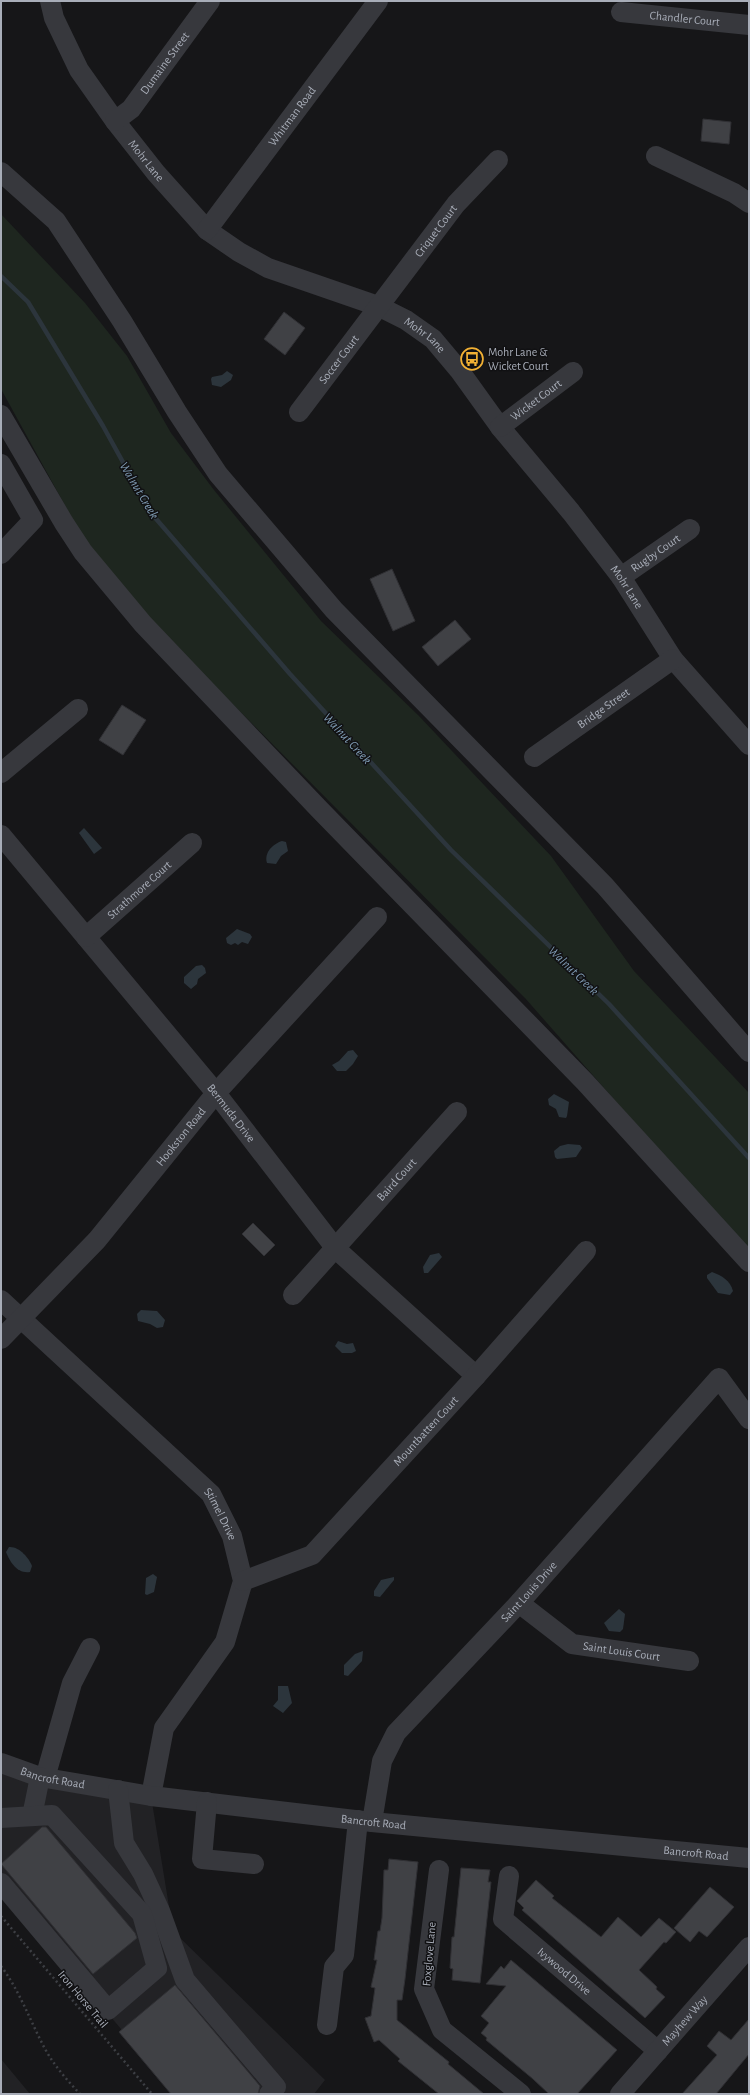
<svg xmlns="http://www.w3.org/2000/svg" width="750" height="2095" font-family="'Alegreya Sans',sans-serif">
<style>
.built{fill:#222225}
.green{fill:#1e261f}
.water{fill:#2c353c}
.lines{fill:none;stroke-linecap:round;stroke-linejoin:round}
.stream{stroke:#2c353c;stroke-width:4.5}
.building{fill:#404145;stroke:#303034}
.path{stroke:#3d3f44;stroke-width:2.5;stroke-dasharray:2 3;stroke-linecap:butt}
.minor{stroke:#37383d;stroke-width:20}
.labels{text-anchor:middle;stroke-width:3;stroke-linejoin:round;paint-order:stroke}
.street-label{font-size:12px;fill:#a8adb8;stroke:#111113}
.poi-label{font-size:12px;fill:#a8adb8;stroke:#111113;text-anchor:start}
.water-label{font-size:13px;font-style:italic;fill:#7f9bb3;stroke:#111113}
</style>
<rect width="100%" height="100%" fill="#161618"/>
<!-- built -->
<g class="built">
<polygon points="1,1763 151,1796 173,1931 325,2080 314,2094 176,2094 1,1887"/>
<polygon points="1,2059 30,2094 1,2094"/>
</g>
<!-- green -->
<polygon class="green" points="1,214 85,303 127,356 171,433 214,490 321,621 419,716 551,856 634,971 749,1093 749,1253 525,998 136,607 84,540 1,389"/>
<!-- water -->
<g class="water">
<polygon points="227,371 233,375 231,380 221,387 212,385 211,379 212,377 222,375"/>
<polygon points="84,828 102,848 94,854 79,833"/>
<path d="M282 841 286 842 288 851 281 856 276 864 267 863C264 852 273 844 282 841Z"/>
<polygon points="237,929 250,934 252,937 248,944 242,942 238,945 235,943 231,945 227,943 226,938"/>
<polygon points="202,965 205,968 206,973 198,979 197,984 191,989 184,983 184,977 196,966"/>
<polygon points="353,1050 358,1056 353,1064 346,1071 337,1071 332,1065 339,1061 348,1051"/>
<polygon points="554,1094 569,1102 567,1116 566,1118 559,1117 556,1109 549,1105 548,1099"/>
<polygon points="568,1144 580,1145 582,1148 576,1157 557,1159 555,1157 554,1151 560,1146"/>
<polygon points="439,1253 442,1257 428,1273 424,1273 423,1267 430,1255"/>
<path d="M712 1272C722 1276 730 1280 733 1291L730 1295 718 1293 707 1278V1275Z"/>
<polygon points="141,1310 157,1311 165,1320 163,1327 157,1328 150,1324 138,1321 137,1314"/>
<polygon points="338,1341 347,1344 353,1343 356,1351 352,1353 342,1353 335,1346"/>
<path d="M9 1547C19 1546 29 1558 32 1566L30 1572C17 1574 10 1562 6 1552Z"/>
<polygon points="153,1574 157,1577 154,1592 147,1595 145,1594 146,1578"/>
<polygon points="394,1577 394,1580 380,1597 374,1596 374,1591 381,1580"/>
<polygon points="619,1609 625,1614 623,1629 620,1632 609,1631 604,1623"/>
<polygon points="363,1651 362,1661 348,1676 344,1675 344,1665 355,1654"/>
<polygon points="278,1686 288,1686 292,1703 283,1713 273,1706 278,1700"/>
</g>
<g class="lines">
<!-- stream -->
<polyline class="stream" points="1,276 28,302 103,426 151,513 290,674 451,850 609,1004 749,1158"/>
</g>
<!-- building -->
<g class="building">
<polygon points="703,119 731,122 729,144 701,141"/>
<polygon points="284,312 305,328 285,355 264,339"/>
<polygon points="392,569 415,621 393,631 370,579"/>
<polygon points="455,620 471,639 438,666 422,647"/>
<polygon points="122,705 146,720 123,755 99,740"/>
<polygon points="253,1223 275,1245 264,1256 242,1234"/>
<polygon points="42,1827 46,1827 135,1933 137,1938 93,1974 1,1864"/>
<polygon points="389,1859 418,1862 405,1979 402,2000 397,2000 397,2020 449,2062 448,2064 484,2094 439,2094 398,2061 400,2059 379,2040 374,2042 365,2018 371,2016 375,1988 371,1987 377,1960 374,1960 378,1931 380,1931 382,1918 384,1870 388,1870"/>
<polygon points="461,1868 490,1870 488,1882 491,1882 480,1983 452,1980 453,1969 450,1968 452,1937 454,1937"/>
<polygon points="536,1880 554,1896 552,1898 601,1937 618,1917 641,1937 659,1918 676,1932 666,1943 664,1942 639,1970 657,1987 656,1989 665,1997 645,2018 522,1910 524,1908 517,1901"/>
<polygon points="710,1887 734,1907 707,1937 699,1931 690,1942 674,1928"/>
<polygon points="511,1960 617,2050 577,2094 549,2094 533,2079 486,2040 487,2038 481,2033 489,2023 481,2016 506,1986 486,1984 501,1966 504,1969"/>
<polygon points="175,1985 260,2086 258,2094 171,2094 119,2032"/>
<polygon points="749,2019 749,2054 716,2094 682,2094 717,2055 707,2046 719,2031 731,2040"/>
</g>
<g class="lines">
<!-- path -->
<g class="path">
<polyline points="1,1916 152,2094"/>
<path d="M1 1966C19 1990 29 2018 43 2045 52 2063 66 2079 80 2094"/>
</g>
<!-- minor -->
<g class="minor">
<path id="s1" d="M50 1 54 18 79 70 115 121 156 173 207 230 239 252 268 268 378 306 406 320 433 339 459 370 500 427 571 512 621 577 673 659 749 745"/>
<path id="s2" d="M621 12 749 25"/>
<path id="s3" d="M115 121 131 109 210 1"/>
<polyline points="656,156 734,193 749,203"/>
<polyline points="1,172 56,221 122,321 177,412 218,474 334,610 605,886 749,1052"/>
<path id="s4" d="M207 230 378 1"/>
<path id="s5" d="M299 412 456 204 498 160"/>
<polyline points="1,415 64,523 83,552 143,624 319,809 585,1082 749,1262"/>
<path id="s6" d="M500 427 573 372"/>
<polyline points="1,464 33,520 1,554"/>
<path id="s7" d="M621 577 690 529"/>
<path id="s8" d="M534 757 673 659"/>
<polyline points="1,773 78,709"/>
<path id="s9" d="M1 835 216 1093 336 1249 476 1376"/>
<path id="s10" d="M86 937 192 843"/>
<path id="s11" d="M293 1295 457 1112"/>
<path id="s12" d="M1 1300 211 1494 232 1536 243 1581 225 1642 164 1728 151 1796"/>
<path id="s13" d="M1 1339 97 1240 216 1093 377 917"/>
<path id="s14" d="M243 1581 312 1555 476 1376 586 1251"/>
<path id="s15" d="M519 1603 572 1644 689 1661"/>
<path id="s16" d="M1 1763 40 1777 151 1796 372 1822 749 1858"/>
<polyline points="45,1778 72,1683 90,1648"/>
<polyline points="118,1790 124,1843 143,1874 160,1911 185,1980 276,2087 269,2094"/>
<polyline points="207,1802 202,1859 254,1864"/>
<polyline points="32,1816 40,1777"/>
<polyline points="1,1818 52,1815 142,1914 157,1968 108,2010 1,1883"/>
<path id="s17" d="M372 1822 382 1761 396 1733 519 1603 719 1378 749 1419"/>
<polyline points="439,1870 424,1989 442,2030 521,2094"/>
<path id="s18" d="M509 1876 503 1919 658 2051"/>
<polyline points="327,2025 334,1967 344,1955 358,1820"/>
<path id="s19" d="M620 2094 749 1947"/>
</g>
</g>
<!-- icons -->
<defs>
<g id="bus-ring" transform="scale(1.15)"><circle r="9.5" fill="#111113" stroke="#f2b134" stroke-width="1.5"/><path d="M-5-6H5V4H4V6H2V4H-2V6H-4V4H-5ZM-3.5-4V0h7V-4ZM-3.5 1.2v1.5H-2V1.2ZM2 1.2v1.5H3.5V1.2Z" fill="#f2b134"/></g>
</defs>
<g fill-rule="evenodd">
<use href="#bus-ring" x="472" y="359"/>
</g>
<g class="labels">
<!-- street labels -->
<g class="street-label">
<text dy="4" stroke="none"><textPath href="#s2" startOffset="64">Chandler Court</textPath></text>
<text dy="4" stroke="none"><textPath href="#s3" startOffset="77">Dumaine Street</textPath></text>
<text dy="4" stroke="none"><textPath href="#s4" startOffset="142">Whitman Road</textPath></text>
<text dy="4" stroke="none"><textPath href="#s1" startOffset="188">Mohr Lane</textPath></text>
<text dy="4" stroke="none"><textPath href="#s5" startOffset="227">Criquet Court</textPath></text>
<text dy="4" stroke="none"><textPath href="#s1" startOffset="524">Mohr Lane</textPath></text>
<text dy="4" stroke="none"><textPath href="#s5" startOffset="66">Soccer Court</textPath></text>
<text dy="4" stroke="none"><textPath href="#s6" startOffset="45">Wicket Court</textPath></text>
<text dy="4" stroke="none"><textPath href="#s7" startOffset="42">Rugby Court</textPath></text>
<text dy="4" stroke="none"><textPath href="#s1" startOffset="848">Mohr Lane</textPath></text>
<text dy="4" stroke="none"><textPath href="#s8" startOffset="85">Bridge Street</textPath></text>
<text dy="4" stroke="none"><textPath href="#s10" startOffset="71">Strathmore Court</textPath></text>
<text dy="4" stroke="none"><textPath href="#s9" startOffset="361">Bermuda Drive</textPath></text>
<text dy="4" stroke="none"><textPath href="#s13" startOffset="271">Hookston Road</textPath></text>
<text dy="4" stroke="none"><textPath href="#s11" startOffset="155">Baird Court</textPath></text>
<text dy="4" stroke="none"><textPath href="#s14" startOffset="242">Mountbatten Court</textPath></text>
<text dy="4" stroke="none"><textPath href="#s12" startOffset="308">Stimel Drive</textPath></text>
<text dy="4" stroke="none"><textPath href="#s17" startOffset="287">Saint Louis Drive</textPath></text>
<text dy="4" stroke="none"><textPath href="#s15" startOffset="117">Saint Louis Court</textPath></text>
<text dy="4" stroke="none"><textPath href="#s16" startOffset="54">Bancroft Road</textPath></text>
<text dy="4" stroke="none"><textPath href="#s16" startOffset="378">Bancroft Road</textPath></text>
<text dy="4" stroke="none"><textPath href="#s16" startOffset="702">Bancroft Road</textPath></text>
<text transform="translate(429 1954) rotate(-85)" y="4">Foxglove Lane</text>
<text dy="4" stroke="none"><textPath href="#s18" startOffset="124">Ivywood Drive</textPath></text>
<text transform="translate(83 1999) rotate(50)" y="4">Iron Horse Trail</text>
<text dy="4" stroke="none"><textPath href="#s19" startOffset="98">Mayhew Way</textPath></text>
</g>
<!-- poi labels -->
<g class="poi-label">
<text x="488" y="356">Mohr Lane &amp;<tspan x="488" dy="14">Wicket Court</tspan></text>
</g>
<!-- water labels -->
<g class="water-label">
<text transform="translate(140 490) rotate(59)" y="5">Walnut Creek</text>
<text transform="translate(348 738) rotate(47)" y="5">Walnut Creek</text>
<text transform="translate(574 970) rotate(44)" y="5">Walnut Creek</text>
</g>
</g>
<!-- border -->
<rect width="750" height="2095" fill="none" stroke="#a8adb8" stroke-width="4"/>
</svg>
